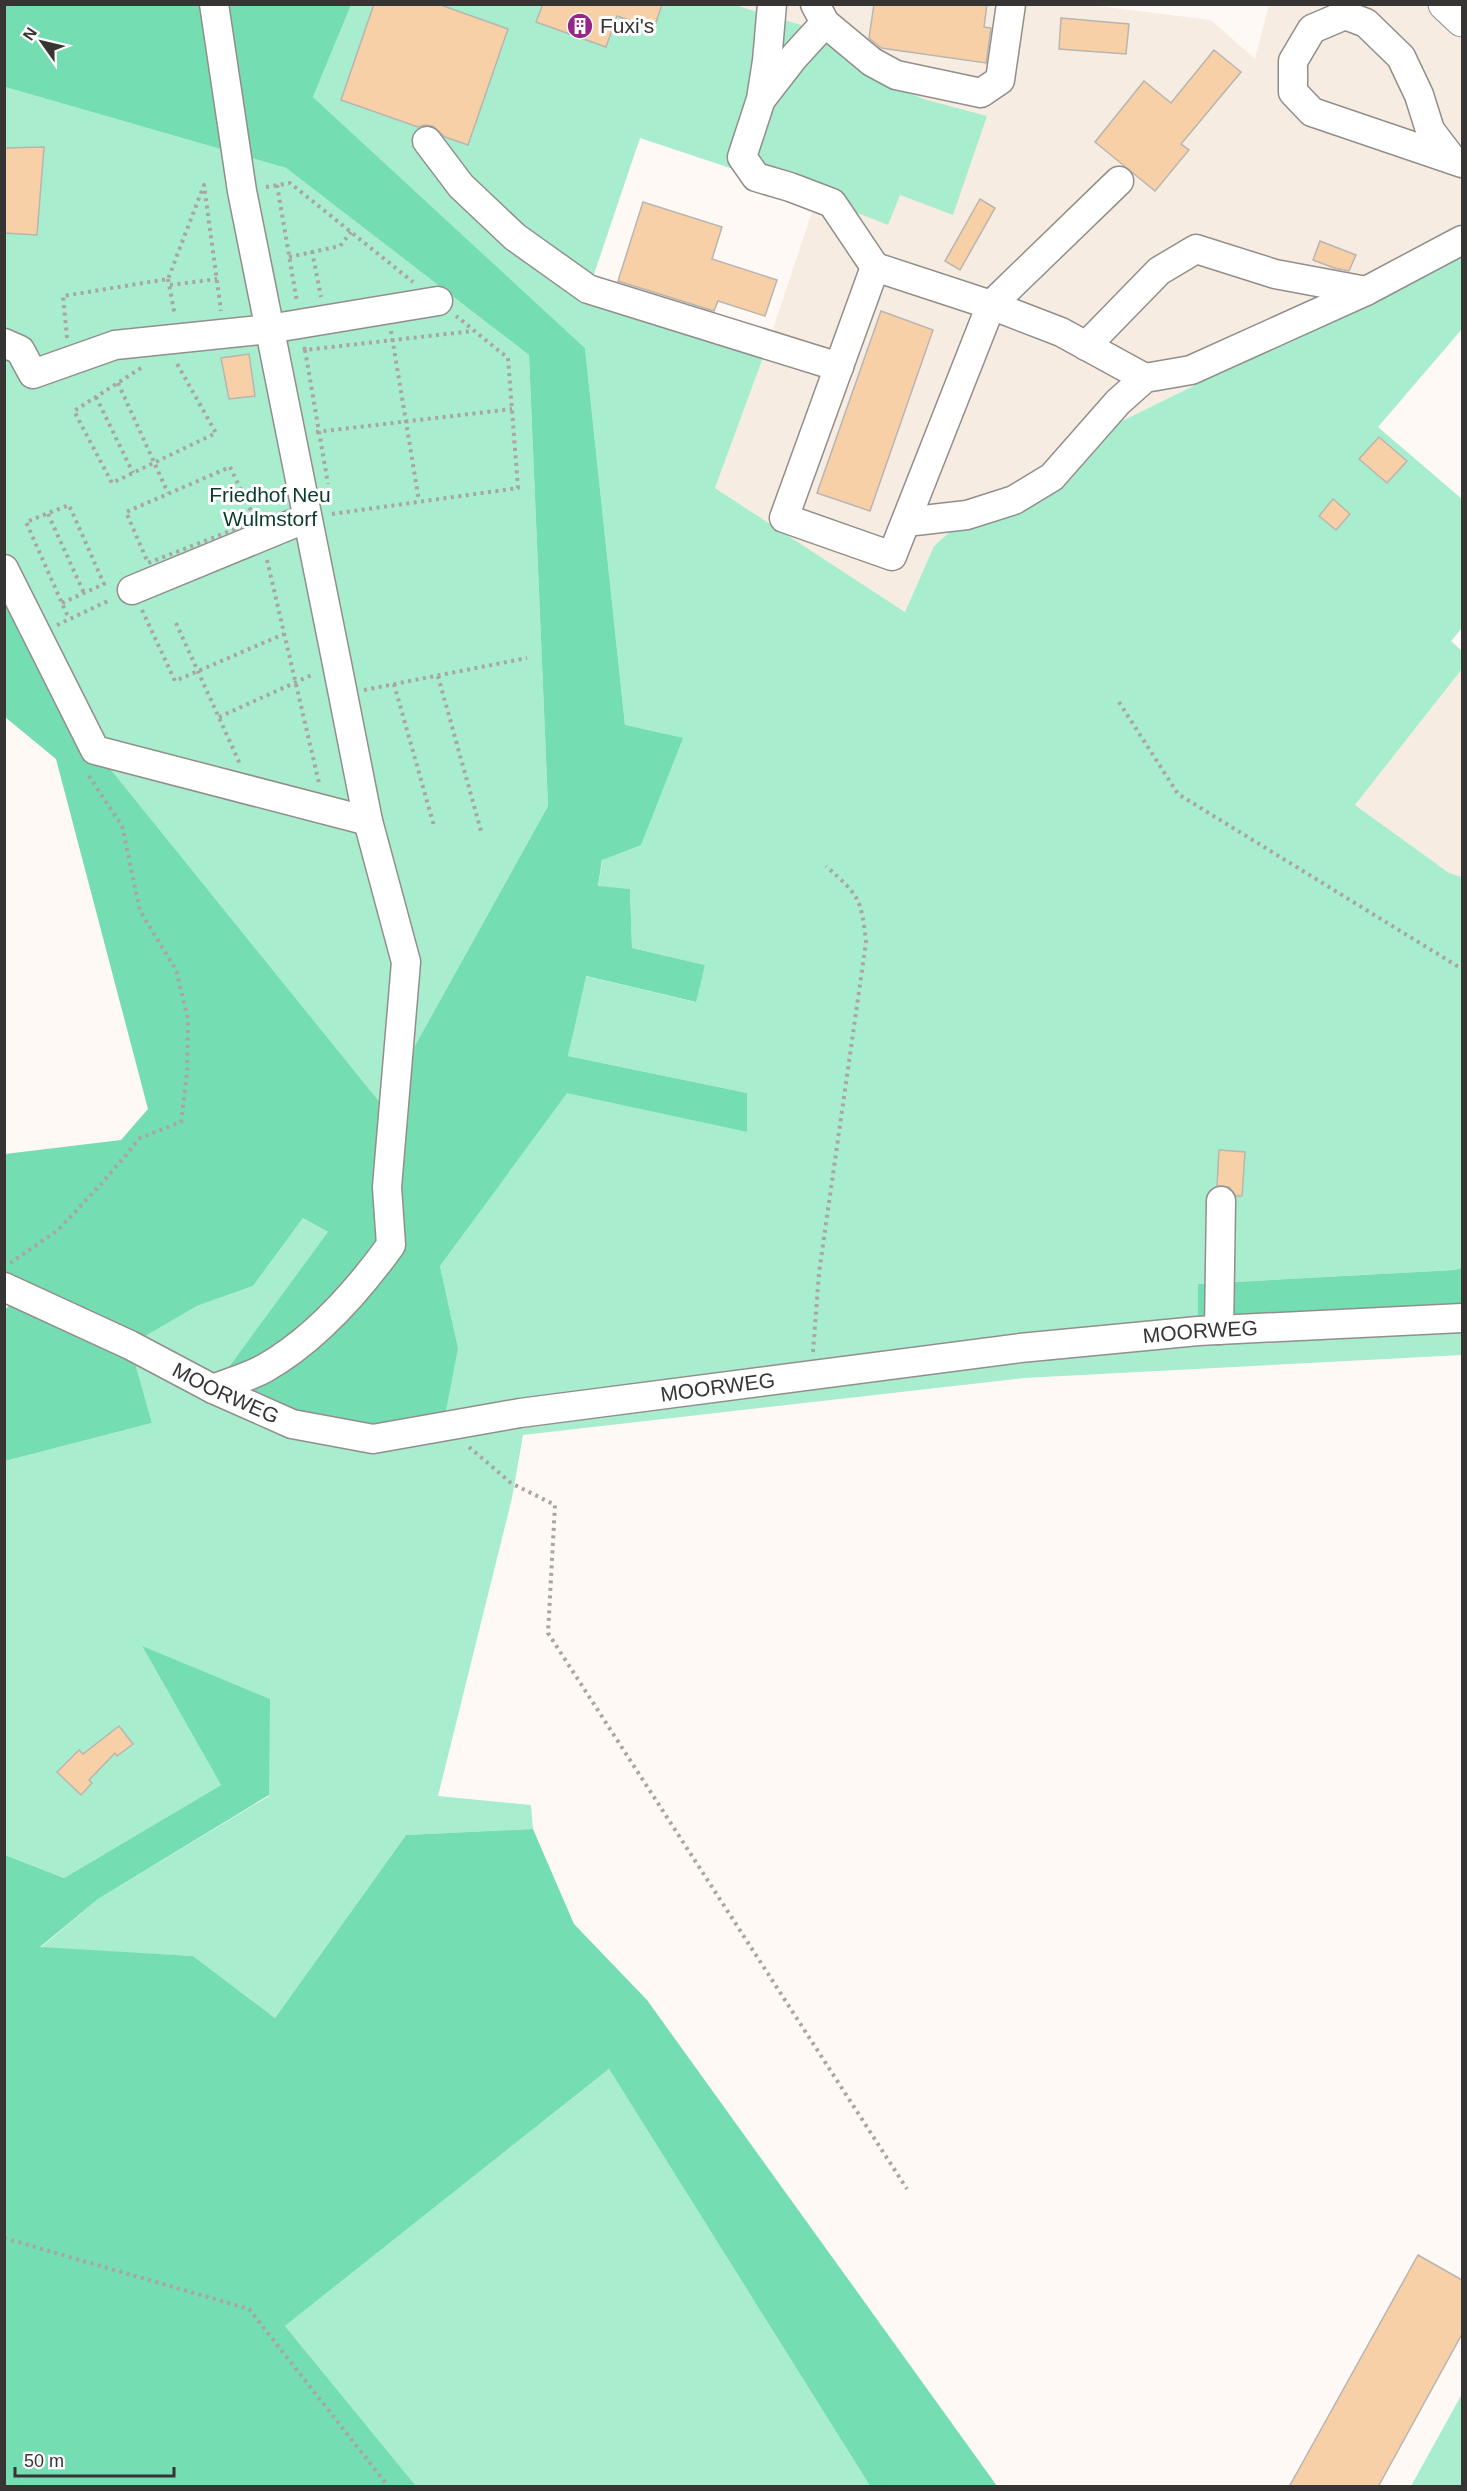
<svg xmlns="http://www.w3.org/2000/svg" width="1467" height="2491" font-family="Helvetica,sans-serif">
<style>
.built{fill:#f7ece2}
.green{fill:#a8edce}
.forest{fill:#74ddb2}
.building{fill:#f8d0a7;stroke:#b9b5b0;stroke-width:1.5}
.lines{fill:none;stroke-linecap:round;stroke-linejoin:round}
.minor-casing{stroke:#928e8a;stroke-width:31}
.major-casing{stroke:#928e8a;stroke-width:35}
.path{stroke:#a9a5a2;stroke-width:4;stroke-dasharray:3 4.5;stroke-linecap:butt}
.minor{stroke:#fff;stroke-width:28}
.major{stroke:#fff;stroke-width:33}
.labels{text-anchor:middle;stroke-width:6;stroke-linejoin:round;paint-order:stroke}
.poi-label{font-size:21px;fill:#363533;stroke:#fff;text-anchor:start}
.park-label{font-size:21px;fill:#0b3b2a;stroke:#fff}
.street-label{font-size:21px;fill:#363533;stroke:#fff}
</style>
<rect width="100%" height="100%" fill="#fef9f5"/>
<!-- built -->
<g class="built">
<polygon points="735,5 1090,5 1211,20 1255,59 1269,5 1443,5 1462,21 1462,254 1122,421 1063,488 1020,514 952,530 934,546 905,612 715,488 768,344 817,197 888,224 900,194 927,100 887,85 818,30"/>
<polygon points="1462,669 1462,877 1449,873 1355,805"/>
</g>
<!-- green -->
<g class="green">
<polygon points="351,5 735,5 818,30 887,85 927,100 987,116 953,215 900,195 888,225 817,197 640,138 589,289 768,344 715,488 905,612 934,546 952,530 1020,514 1063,488 1122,421 1462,254 1462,329 1378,427 1462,499 1462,628 1451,641 1462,651 1462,669 1355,805 1449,873 1462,877 1462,1268 1454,1270 1198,1284 1198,1331 1462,1318 1462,1355 1024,1378 523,1435 512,1498 438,1796 531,1805 533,1829 406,1835 275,2018 193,1956 40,1948 98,1899 269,1796 142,1646 221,1785 64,1878 5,1855 5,1461 152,1423 130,1345 197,1306 253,1286 303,1218 328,1232 458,1348 440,1266 567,1092 747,1132 747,1093 568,1056 585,976 695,1002 705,965 632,948 630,889 598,887 625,725 585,348 313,97"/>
<polygon points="5,87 286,168 529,355 548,806 382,1105 95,750 5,569"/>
<polygon points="609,2069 870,2486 416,2486 285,2326"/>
<polygon points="1462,2394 1462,2486 1411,2486"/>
</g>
<!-- forest -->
<g class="forest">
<polygon points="4,5 351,5 313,97 585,348 625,725 683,738 641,845 602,860 598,886 630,889 632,948 705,965 696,1002 586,976 568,1056 747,1093 747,1132 567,1093 440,1266 458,1348 443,1426 373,1439 213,1389 328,1232 303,1218 253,1286 197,1306 130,1345 152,1423 5,1461 5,1309 24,1295 5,1287 5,1154 121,1140 148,1109 56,759 5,717 5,569 95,750 382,1105 548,806 529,355 286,168 5,87"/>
<polygon points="1462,1268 1462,1318 1198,1331 1198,1284 1454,1270"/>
<polygon points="142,1646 270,1699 269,1795 98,1899 40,1947 193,1956 275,2018 406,1835 533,1829 574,1924 647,2000 997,2486 870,2486 609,2069 285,2326 416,2486 5,2486 5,1855 64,1878 221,1785"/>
</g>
<!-- building -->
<g class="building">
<polygon points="374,4 438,4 508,29 468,145 445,137 433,126 424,125 418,127 341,100"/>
<polygon points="543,4 662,4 654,29 617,16 606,47 536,22"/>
<polygon points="874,4 987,4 984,27 991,28 986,63 881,48 869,38"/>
<polygon points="1061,18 1129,24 1126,54 1059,49"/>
<polygon points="1214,50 1241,72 1181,144 1189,150 1155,191 1095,142 1144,81 1171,103"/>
<polygon points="44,147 37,235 4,233 4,148"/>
<polygon points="980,199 995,208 960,270 945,261"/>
<polygon points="643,202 722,227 712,259 777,280 765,316 718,301 714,311 618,281"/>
<polygon points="1320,241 1356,255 1349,271 1334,268 1313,260"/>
<polygon points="881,311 933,330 870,511 817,493"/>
<polygon points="249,354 255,396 229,399 221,358"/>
<polygon points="1379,437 1407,461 1387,483 1359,459"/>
<polygon points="1333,499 1350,514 1336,530 1319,516"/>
<polygon points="1219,1150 1245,1152 1242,1196 1236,1196 1229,1187 1217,1186"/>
<polygon points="119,1726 133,1744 117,1756 115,1753 89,1780 92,1783 81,1795 57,1772 79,1750 83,1754"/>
<polygon points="1418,2255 1462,2280 1462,2334 1378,2487 1289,2487"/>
</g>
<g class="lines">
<!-- minor casing -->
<g class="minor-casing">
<g id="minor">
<polyline points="772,4 767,61 761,99 742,157 756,177 790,187 832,203 875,267"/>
<polyline points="815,4 825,23 872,62 896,75 981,93 1000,80 1011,4"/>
<polyline points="763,97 794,57 825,23"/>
<polyline points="427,141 461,186 515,237 588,289 839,367"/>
<polyline points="1452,159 1430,130 1419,95 1401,57 1366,23 1345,15 1312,29 1293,61 1293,92 1312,112 1462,163"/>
<polyline points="1119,181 991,305 892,556 784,518 875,267 991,305 1061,332 1145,378"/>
<polyline points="4,343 20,350 33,374 115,345 269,329 438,301"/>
<polyline points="1086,346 1159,271 1196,249 1275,274 1366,291"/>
<polyline points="906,522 967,515 1014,500 1052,477 1118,402 1145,378 1191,370 1366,291 1462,240"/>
<polyline points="4,569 95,750 368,821"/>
<polyline points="132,590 307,518"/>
<path id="s1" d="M4 1287 130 1345 213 1389 292 1424 373 1439 520 1413 1020 1348 1198 1331 1462 1318"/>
<polyline points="1219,1330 1221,1201"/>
<path d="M213 1389C230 1382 249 1377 265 1368 316 1339 357 1292 391 1245L387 1187 406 962 368 821 337 664 242 191 214 4"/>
</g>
</g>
<!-- major casing -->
<g class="major-casing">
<polyline id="major" points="1445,4 1462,20"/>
</g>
<!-- path -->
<g class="path">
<polyline points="277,185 297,302"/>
<polyline points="266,187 290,183 413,282"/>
<polyline points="312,251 321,297"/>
<polyline points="289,257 340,246 351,232"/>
<polyline points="168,279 175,316"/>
<polyline points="170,285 217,279"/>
<polyline points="391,331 419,501"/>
<polyline points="67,338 63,296 168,279 204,185 221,311"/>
<polyline points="304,347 305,350 473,331"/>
<polyline points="305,350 328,484"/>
<polyline points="141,368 74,411 112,483 216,433 176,362"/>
<polyline points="118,383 168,493"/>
<polyline points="96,397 133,473"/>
<polyline points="316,432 512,409"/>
<polygon points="230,467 256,521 148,563 126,512"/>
<polyline points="48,514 84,593"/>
<polyline points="332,514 518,488 508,358 456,316"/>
<polyline points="267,560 319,783"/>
<polyline points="62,603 104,584 69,505 26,522 69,619"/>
<polyline points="142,610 175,681 284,634"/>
<polyline points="176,623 240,764"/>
<polyline points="57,625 110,600"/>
<polyline points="438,676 481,831"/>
<polyline points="394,684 434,826"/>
<polyline points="364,690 527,658"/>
<polyline points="1119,702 1178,794 1462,969"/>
<polyline points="219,717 314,674"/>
<polyline points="10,1263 58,1230 103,1182 140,1138 181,1122 187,1073 188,1019 176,970 140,911 122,826 87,773"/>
<path d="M813 1352 819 1273 866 942C861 897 859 896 826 866"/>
<polyline points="469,1447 511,1483 555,1505 548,1633 907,2189"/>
<polyline points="4,2238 249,2309 388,2486"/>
</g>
<!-- minor -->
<use href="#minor" class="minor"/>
<!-- major -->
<use href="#major" class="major"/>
</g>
<!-- icons -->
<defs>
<g id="building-disc" transform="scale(1.35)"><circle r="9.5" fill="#952687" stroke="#fff"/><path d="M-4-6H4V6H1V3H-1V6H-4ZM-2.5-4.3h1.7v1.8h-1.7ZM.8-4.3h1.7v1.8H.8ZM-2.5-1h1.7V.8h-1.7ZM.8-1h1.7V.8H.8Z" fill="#fff"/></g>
</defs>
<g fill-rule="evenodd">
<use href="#building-disc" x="580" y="26"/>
</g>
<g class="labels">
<!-- poi labels -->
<g class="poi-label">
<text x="600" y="33">Fuxi's</text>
</g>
<!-- park labels -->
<g class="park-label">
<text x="270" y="502">Friedhof Neu<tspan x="270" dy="24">Wulmstorf</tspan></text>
</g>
<!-- street labels -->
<g class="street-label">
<text dy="7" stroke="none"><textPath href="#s1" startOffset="1236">MOORWEG</textPath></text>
<text dy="7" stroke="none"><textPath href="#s1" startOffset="750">MOORWEG</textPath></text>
<text dy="7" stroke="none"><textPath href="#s1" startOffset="246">MOORWEG</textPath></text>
</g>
</g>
<!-- border -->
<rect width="1467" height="2491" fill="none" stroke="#363533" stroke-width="12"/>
<!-- north arrow -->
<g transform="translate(42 42) rotate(304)" stroke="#ffffff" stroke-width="4.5" paint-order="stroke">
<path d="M0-4.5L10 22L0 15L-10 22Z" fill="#363533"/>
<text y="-9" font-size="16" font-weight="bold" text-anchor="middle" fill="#363533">N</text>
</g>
<!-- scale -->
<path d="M15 2467v9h159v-9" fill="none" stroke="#363533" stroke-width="3"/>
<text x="24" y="2467" font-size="18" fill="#363533" stroke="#ffffff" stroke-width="4.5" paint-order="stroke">50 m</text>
</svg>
